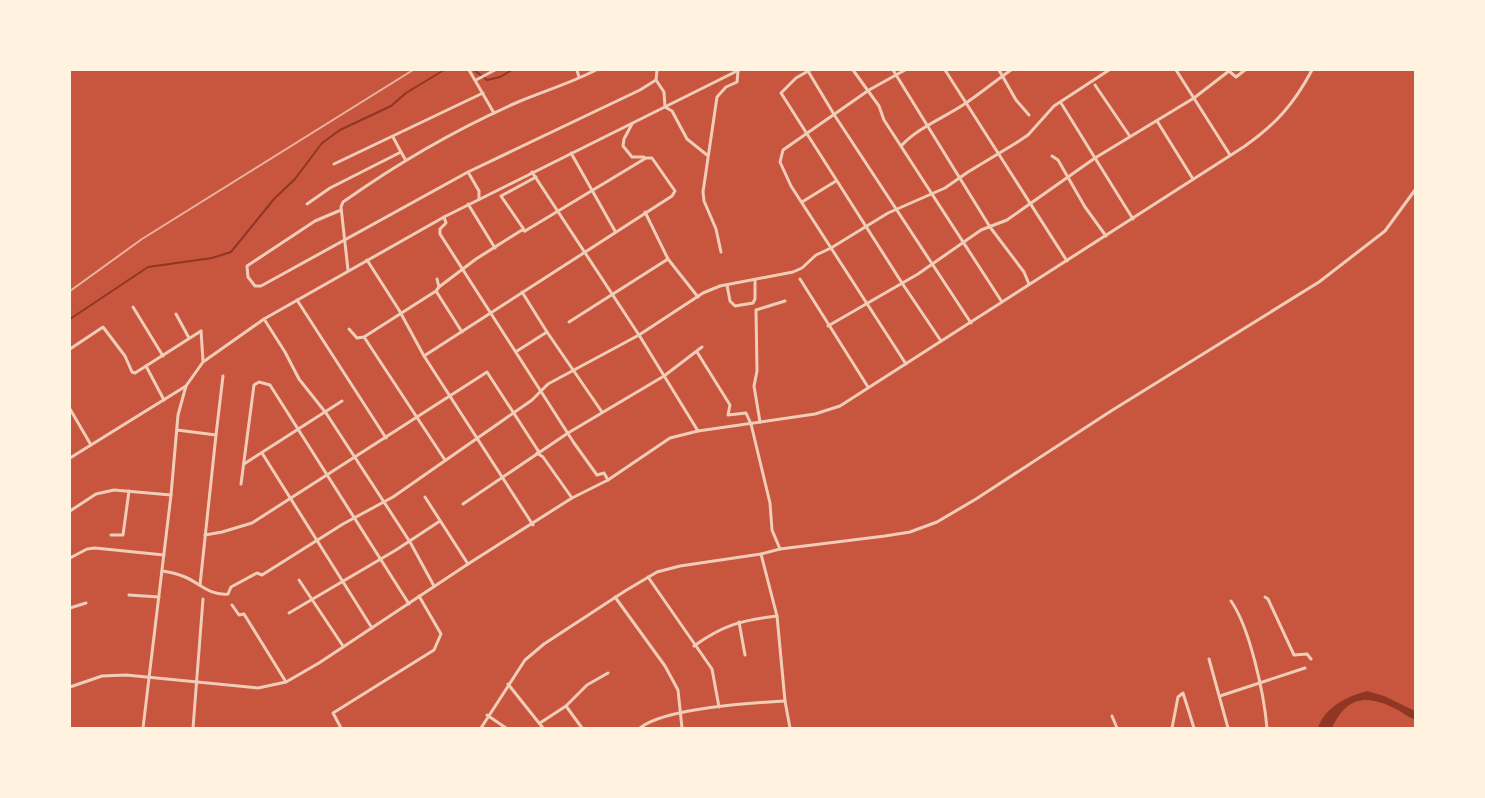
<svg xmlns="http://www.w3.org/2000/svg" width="1485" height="798" font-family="Manrope,sans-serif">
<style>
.water{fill:#8f3625}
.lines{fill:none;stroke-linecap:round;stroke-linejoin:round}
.stream{stroke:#8f3625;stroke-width:2}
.minor{stroke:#f1ccb7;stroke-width:3}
.rail{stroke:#e9b49f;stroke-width:2}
</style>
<rect width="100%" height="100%" fill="#c8553d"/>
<!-- water -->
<path class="water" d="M1367 691 1384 696 1415 711V719C1408 718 1404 713 1398 710 1368 694 1347 695 1332 728H1318C1325 707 1346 697 1367 691Z"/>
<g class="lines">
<!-- stream -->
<g class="stream">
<polyline points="474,70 487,80 500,77 512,70"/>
<polyline points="70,319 148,267 212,258 231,252 274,199 295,179 322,143 340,130 391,106 406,93 444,70"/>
</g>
<!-- minor -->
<g class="minor">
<polyline points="469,70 494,113"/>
<polyline points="577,70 579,77"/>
<polyline points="810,70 796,78 781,93 902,283 941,341"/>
<polyline points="853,70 879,106 884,120 1002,302"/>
<polyline points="893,70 990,227 1024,272 1029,284"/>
<polyline points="905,70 869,90 783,150 780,162 791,186 906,364"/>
<polyline points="945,70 1067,261"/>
<polyline points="999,70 1016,100 1029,115"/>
<polyline points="1176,70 1230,155"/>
<polyline points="808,71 835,116 971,323"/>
<polyline points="476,80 495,70"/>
<polyline points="656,80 664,92 665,107 672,111 687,139 707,155"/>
<polyline points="1095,85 1129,135"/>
<polyline points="1157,121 1193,179"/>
<polyline points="632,124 624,139 623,146 632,157 644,157"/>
<polyline points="393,137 401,152"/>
<path d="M902 145C918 128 943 118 963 105 980 94 995 81 1011 70"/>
<polyline points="571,153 615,231"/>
<polyline points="1052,156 1058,160 1085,207 1106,236"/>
<polyline points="334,164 483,93"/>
<polyline points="468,172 479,191 479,199"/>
<polyline points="532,172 639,335 698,431"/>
<polyline points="802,202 836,181"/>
<polyline points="307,204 330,188 401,152 405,159"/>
<polyline points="468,204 495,248"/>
<polyline points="341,210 315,221 247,266 248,277 255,286 261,286 468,172 640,90 656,80 657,70"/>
<polyline points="645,212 668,259 698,297"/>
<polyline points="444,217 446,223 440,229 440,234 574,443 597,475 604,473 608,480"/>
<polyline points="1133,219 1095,158 1194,98 1229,71 1236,77 1245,70"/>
<polyline points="525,231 501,196 536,177"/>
<polyline points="721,252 716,229 704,201 703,192 717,97 726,87 737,82 738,71"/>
<polyline points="367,260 399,310 424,356 533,525"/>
<path d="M348 270 341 207 343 202C398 163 456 129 518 102 544 91 571 83 596 70"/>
<polyline points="800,279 868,387"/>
<polyline points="727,285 730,301 735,306 753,303 755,299 755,280"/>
<polyline points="436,291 462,332"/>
<polyline points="297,300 386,438"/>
<polyline points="133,307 163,356"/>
<polyline points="176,314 189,338"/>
<polyline points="264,319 285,352 299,379 326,413 410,542 434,586"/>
<polyline points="569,322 668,259"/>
<polyline points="828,326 918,274 981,230 1007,220 1095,158 1061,103"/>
<polyline points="349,329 357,338 364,337 436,291 439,287 437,279"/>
<polyline points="201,331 203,361"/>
<polyline points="547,332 602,412"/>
<polyline points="364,337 445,460"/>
<polyline points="70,349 103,327 125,356 132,372 135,373 201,331"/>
<polyline points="517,351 547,332 522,292"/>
<polyline points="697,352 730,405 728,415 746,413 751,424 770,503 772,530 780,549"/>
<polyline points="424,356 672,196 675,191 652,158 646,158 525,231 522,230 476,259 439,287"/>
<polyline points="146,366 164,400"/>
<polyline points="70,409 91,445"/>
<polyline points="760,422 754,386 757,371 756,310 785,301"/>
<polyline points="177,430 216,435 200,585"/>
<polyline points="216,435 223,376"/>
<polyline points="262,453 372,628"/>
<polyline points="537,453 543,457 572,498"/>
<polyline points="70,458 186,386"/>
<polyline points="244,464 342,401"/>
<polyline points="241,484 254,385 259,382 270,385 409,604"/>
<polyline points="425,497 468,564"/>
<polyline points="463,504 568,433 664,376 702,347"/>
<polyline points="70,511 96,494 114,490 171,495"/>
<polyline points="111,535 123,535 129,491"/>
<polyline points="205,535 222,532 252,523 487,372 539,452"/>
<polyline points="761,554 777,616 785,701 790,728"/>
<polyline points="70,558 87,549 95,548 164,555"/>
<path d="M162 571C170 572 178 574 185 577 201 584 210 596 228 594L231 587 257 573 262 575 343 524 393 497 532 400 548 384 639 335 703 293 720 286 793 272 802 268 816 255 831 248 888 213 945 188 968 172 1016 143 1028 135 1054 106 1109 70"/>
<polyline points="648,577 712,669 719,707"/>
<polyline points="299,580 343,646"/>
<polyline points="129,595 159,597"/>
<polyline points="615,597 665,666 678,690 682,728"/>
<polyline points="1265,597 1268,599 1294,655 1307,654 1311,659"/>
<path d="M1231 601C1250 628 1264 694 1267 728"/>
<polyline points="232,605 239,615 244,614 286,682"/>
<polyline points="70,608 86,603"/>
<polyline points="289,613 396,550 440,521"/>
<polyline points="739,622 745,655"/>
<path d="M694 646C723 625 742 620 777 616"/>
<polyline points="1209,659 1228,728"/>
<polyline points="508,684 543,728"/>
<path d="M70 687 102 676 126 675 258 688 286 682 319 663 468 564 572 498 608 480 670 438 698 431 815 414 840 406 1245 146C1276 124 1294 104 1312 70"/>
<polyline points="1220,696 1305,668"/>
<polyline points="566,706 582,728"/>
<polyline points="487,715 506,728"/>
<polyline points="1112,716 1117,728"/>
<polyline points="540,723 566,706 587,685 608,673"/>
<polyline points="143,728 171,495 178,415 186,386 203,362 264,319 444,217 739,70"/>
<polyline points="193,728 203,599"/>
<polyline points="341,728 333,713 434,650 441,634 419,596"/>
<polyline points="481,728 525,660 544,644 625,591 657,572 680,566 761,554 780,549 885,536 910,532 937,522 976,499 1111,411 1319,282 1385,231 1415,190"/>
<path d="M640 728C665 708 751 703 785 701"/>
<polyline points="1172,728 1178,697 1183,693 1194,728"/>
</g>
<!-- rail -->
<polyline class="rail" points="70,291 142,239 413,70"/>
</g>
<!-- border -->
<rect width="1485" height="798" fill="none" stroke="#fff3e0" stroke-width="142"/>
</svg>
